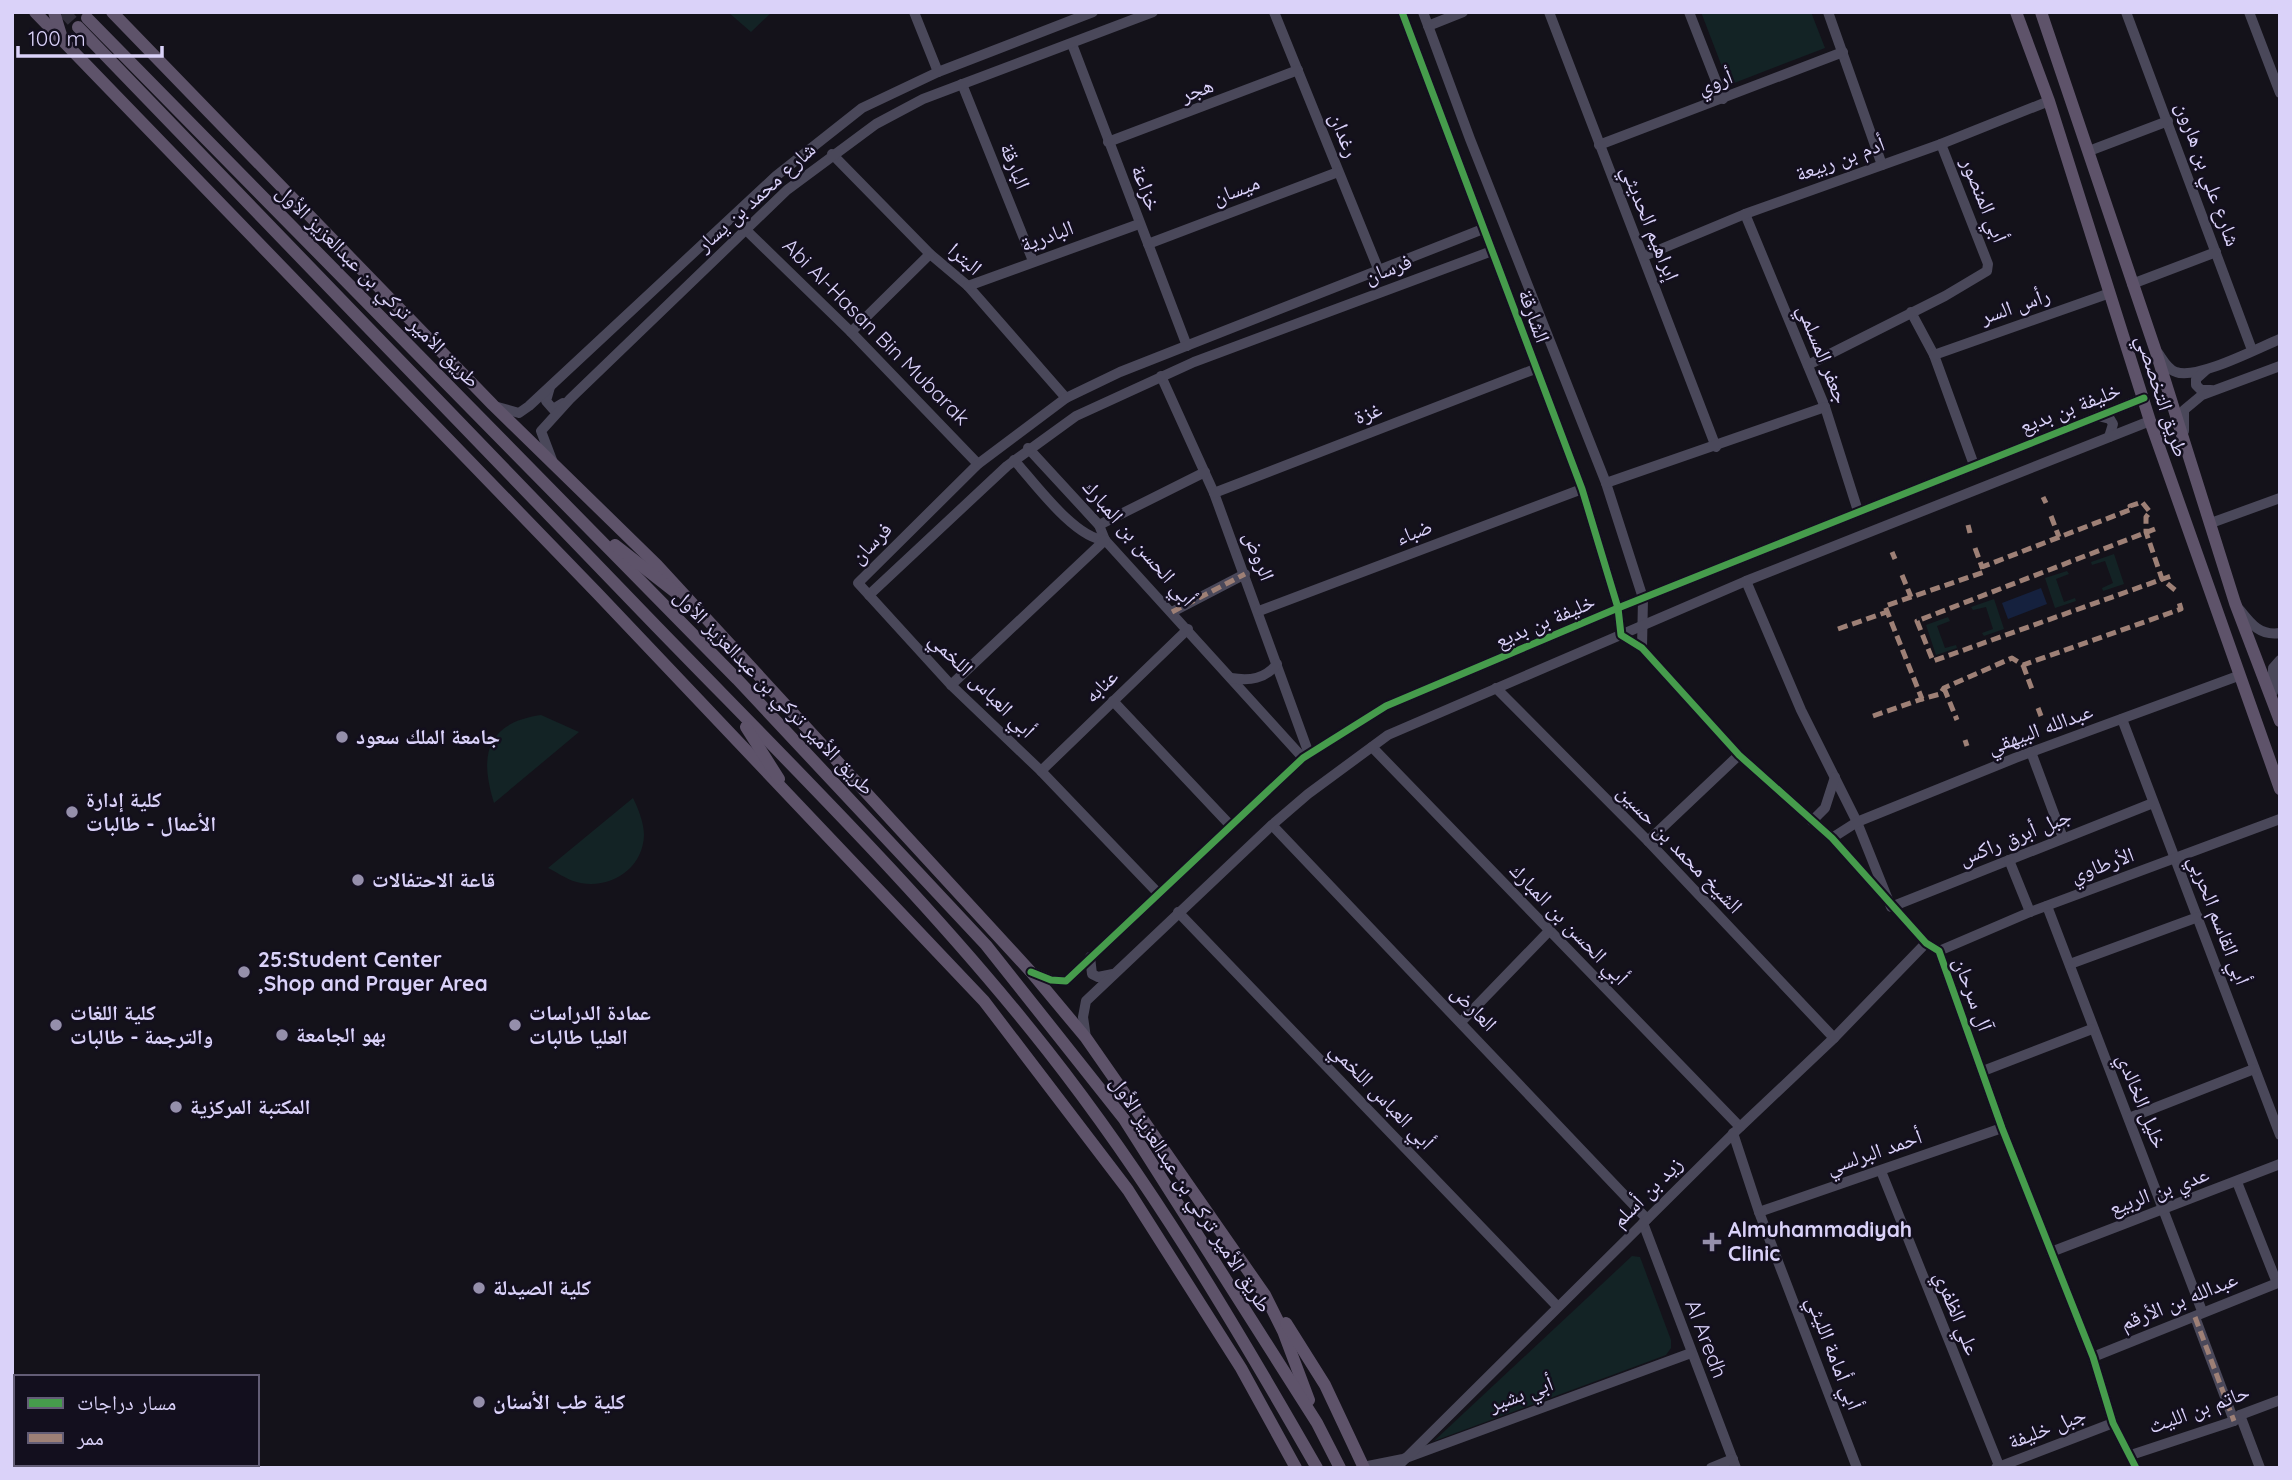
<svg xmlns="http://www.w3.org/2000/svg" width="2292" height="1480" font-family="Quicksand,'Noto Naskh Arabic',sans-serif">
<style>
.green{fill:#132325}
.water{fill:#15213e}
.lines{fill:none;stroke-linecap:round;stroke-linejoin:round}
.major-tunnel{stroke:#322f3b;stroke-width:12;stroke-dasharray:12 6;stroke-linecap:butt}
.minor{stroke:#4a485a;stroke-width:10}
.major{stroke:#5e536a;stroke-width:12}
.quiet{stroke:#9e8076;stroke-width:5;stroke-dasharray:10 5;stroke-linecap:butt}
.cycleway-casing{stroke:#130f1e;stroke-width:11}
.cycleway{stroke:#469c4c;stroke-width:7}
.poi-dot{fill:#958fab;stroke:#130f1e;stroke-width:2.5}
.labels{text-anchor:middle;stroke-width:5;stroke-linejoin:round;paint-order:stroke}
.street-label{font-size:21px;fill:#dad2f9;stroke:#130f1e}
.poi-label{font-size:21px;font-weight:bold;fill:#dad2f9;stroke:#130f1e;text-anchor:start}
</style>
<rect width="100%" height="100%" fill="#14121a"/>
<!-- green -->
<g class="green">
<polygon points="728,12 772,12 751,32"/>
<polygon points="1701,12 1811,12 1825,48 1729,85"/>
<polygon points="2114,554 2124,584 2103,591 2102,588 2113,583 2105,561 2092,565 2091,562"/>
<polygon points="2067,571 2069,574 2056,579 2064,602 2075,598 2076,601 2055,608 2045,578"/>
<polygon points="1994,599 2004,629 1984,636 1982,633 1993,629 1986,607 1973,610 1971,607"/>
<polygon points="1948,617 1950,621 1937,626 1945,648 1956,645 1957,648 1936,655 1926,625"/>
<path d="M541 715 579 732 494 803C479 755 486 723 541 715Z"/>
<path d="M633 798C638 808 644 823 644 835 643 871 606 892 573 881 565 878 556 872 548 868Z"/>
<polygon points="1632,1256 1640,1257 1671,1340 1671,1348 1666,1355 1434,1441"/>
</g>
<!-- water -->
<polygon class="water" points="2041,588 2047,604 2008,619 2002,603"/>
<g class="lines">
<!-- major-tunnel -->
<polyline class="major-tunnel" points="64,12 78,27"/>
<!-- minor -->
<g class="minor">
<polyline points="914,12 938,72"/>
<polyline points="1274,12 1379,271"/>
<polyline points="1402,12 1582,489 1618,608 1621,635 1642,648 1739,755 1832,838 1926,943 1939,951 2002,1128 2093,1357 2113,1423 2136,1468"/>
<polyline points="1423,12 1470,139 1606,483 1643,598 1642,648"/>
<polyline points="1549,12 1716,447"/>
<polyline points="1689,12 1723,99"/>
<polyline points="1828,12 1882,165"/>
<polyline points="2126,12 2252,350"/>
<polyline points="2249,12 2280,93"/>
<polyline points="1428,26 1463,12"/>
<polyline points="1072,44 1187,346"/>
<polyline points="962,84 1033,261"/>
<polyline points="1108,142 1298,70"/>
<polyline points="1599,145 1843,52"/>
<polyline points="2089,151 2168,121"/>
<polyline points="832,154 930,254 968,286 1066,398"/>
<polyline points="1745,214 1825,407 1858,511"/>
<polyline points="745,229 851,332 978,464"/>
<polyline points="1148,244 1338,172"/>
<polyline points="1644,256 1745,214 1941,144 2049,101"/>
<polyline points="2132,284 2216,252"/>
<polyline points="968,286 1139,224"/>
<polyline points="1911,312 1934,355 1974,465"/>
<polyline points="851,332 930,254"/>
<path d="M2158 353C2163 360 2168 370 2176 372 2197 380 2258 348 2280 339"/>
<polyline points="1934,355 2110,293"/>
<polyline points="1808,365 1945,296 1987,271 1988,264 1941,144"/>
<polyline points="2206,370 2196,379 2196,385 2201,390 2211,390"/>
<polyline points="1161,376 1214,493 1309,754"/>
<polyline points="550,387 546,401 553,409 563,403"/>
<polyline points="494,406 519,413 529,406 776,176 862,108 938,72 1093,12"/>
<polyline points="2098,416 2110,419 2113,424 2109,437"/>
<polyline points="2184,431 2184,410 2202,395 2280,366"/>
<polyline points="1028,448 1099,525 1105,540 1303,758"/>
<polyline points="552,460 541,431 570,399 787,190 876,124 923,99 1153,12"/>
<path d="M1014 460C1034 482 1075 539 1105 540"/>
<polyline points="1606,483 1825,407"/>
<polyline points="1214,493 1535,369"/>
<polyline points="2211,523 2280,498"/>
<polyline points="1099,525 1205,472"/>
<polyline points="1746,581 1801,710 1857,822 1891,907 2153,803"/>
<polyline points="869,595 1007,466 1076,416 1194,362 1492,251"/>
<path d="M2240 610C2251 624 2260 636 2280 633"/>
<polyline points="1259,611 1582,489"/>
<polyline points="1172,612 1245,574"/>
<path d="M1231 678C1250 681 1265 679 1277 664"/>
<polyline points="951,685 1105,540"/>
<polyline points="1496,688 1648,841 1834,1038"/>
<polyline points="2273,692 2273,668 2280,660"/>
<polyline points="1113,701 1230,825"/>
<polyline points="2122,719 2280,1135"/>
<polyline points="1372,747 1740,1127"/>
<polyline points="2031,752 2063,838"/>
<polyline points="1041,771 1188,629"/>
<polyline points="1812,821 1825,808 1835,777"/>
<polyline points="1272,825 1647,1219"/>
<polyline points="1832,838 1857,822 2015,758 2238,676"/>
<polyline points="1648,841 1739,755"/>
<polyline points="2009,860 2030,912"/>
<polyline points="1157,892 1041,771 951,685 858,583 978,464 1066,398 1120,372 1483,229"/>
<polyline points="2047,906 2202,1311"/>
<polyline points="1178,912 1557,1306"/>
<polyline points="1939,951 2030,912 2280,819"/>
<polyline points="1090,957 1092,974 1098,977 1113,974"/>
<polyline points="2070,964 2198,917"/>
<polyline points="1031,972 1051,980 1066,981 1303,758 1386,706 1618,608 2144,398"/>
<polyline points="1461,1022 1549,931"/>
<polyline points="1086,1038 1083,1017 1086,1001 1272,825 1308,794 1388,735 1746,581 2150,421"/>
<polyline points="1983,1071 2092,1029"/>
<polyline points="2129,1118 2254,1069"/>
<polyline points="1733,1133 1759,1212 1857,1468"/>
<polyline points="1881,1171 2000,1468"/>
<polyline points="2237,1182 2277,1283"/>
<polyline points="1759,1212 2002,1128"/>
<polyline points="1643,1223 1736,1468"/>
<polyline points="2051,1252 2280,1164"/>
<polyline points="2195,1317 2234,1421"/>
<polyline points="2093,1357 2280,1282"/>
<polyline points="2240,1415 2260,1468"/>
<polyline points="2131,1455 2234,1421 2240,1415 2280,1400"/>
<polyline points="1363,1467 1403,1459 1691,1353"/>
<polyline points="1396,1468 1740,1127 1834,1038 1926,943"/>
<polyline points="1711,1468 1733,1459"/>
<polyline points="1996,1468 2113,1423"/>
</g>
<!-- major -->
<g class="major">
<polyline points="35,12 598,594 984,1001 1128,1190 1241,1368 1296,1468"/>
<polyline points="54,12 61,35"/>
<polyline points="112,12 493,405 657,565 1031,972 1086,1038 1265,1295 1283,1331 1309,1400"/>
<polyline points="2016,12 2049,101 2150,421 2280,789"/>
<polyline points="2041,12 2155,349 2235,603 2280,721"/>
<polyline points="87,18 737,679 986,945 1124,1119 1317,1423 1340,1468"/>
<path d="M78 27C271 227 464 427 657 627 790 764 928 899 1047 1050 1150 1181 1234 1323 1317 1468"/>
<polyline points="615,545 675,592"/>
<polyline points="746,727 779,779"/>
<polyline points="1286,1323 1325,1385 1364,1468"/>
</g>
<!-- quiet -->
<g class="quiet">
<polyline points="2043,497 2046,503"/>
<polyline points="2051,516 2059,537"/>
<polyline points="1968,525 1970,533"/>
<polyline points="2155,529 1917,621 1933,661 2174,575"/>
<polyline points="1975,548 1982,567"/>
<polyline points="1892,552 1895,559"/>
<polyline points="1902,575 1911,597"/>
<polyline points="2175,590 2162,579 2146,532 2146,517 2150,512 2142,502 2130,506 2132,509 1982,567 1984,572 1885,606 1922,699 1940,694 1944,688 2012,658 2023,665 2181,609 2179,602"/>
<polyline points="1172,612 1245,574"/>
<polyline points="1838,629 1887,612"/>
<polyline points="2023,665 2033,692"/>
<polyline points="1944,688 1957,720"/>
<polyline points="2038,708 2041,716"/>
<polyline points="1873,716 1922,699"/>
<polyline points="1965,740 1967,746"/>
<polyline points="2195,1317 2234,1421"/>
</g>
<!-- cycleway casing -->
<g class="cycleway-casing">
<g id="cycleway">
<polyline points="1402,12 1582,489 1618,608 1621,635 1642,648 1739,755 1832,838 1926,943 1939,951 2002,1128 2093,1357 2113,1423 2136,1468"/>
<polyline points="1031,972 1051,980 1066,981 1303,758 1386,706 1618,608 2144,398"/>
</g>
</g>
<!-- cycleway -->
<use href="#cycleway" class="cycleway"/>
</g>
<!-- markers -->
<g class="poi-dot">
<circle cx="342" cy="737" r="7"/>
<circle cx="72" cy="812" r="7"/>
<circle cx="358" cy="880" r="7"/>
<circle cx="244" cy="972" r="7"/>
<circle cx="56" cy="1025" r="7"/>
<circle cx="515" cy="1025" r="7"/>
<circle cx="282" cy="1035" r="7"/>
<circle cx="176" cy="1107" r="7"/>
<path d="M1708.5 1231.5h7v7h7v7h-7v7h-7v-7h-7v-7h7z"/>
<circle cx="479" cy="1288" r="7"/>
<circle cx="479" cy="1402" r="7"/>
</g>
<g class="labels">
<!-- street labels -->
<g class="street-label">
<text transform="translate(1715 82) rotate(-21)" y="7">أروي</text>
<text transform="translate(1197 90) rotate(-21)" y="7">هجر</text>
<text transform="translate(1344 135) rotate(69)" y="7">رغدان</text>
<text transform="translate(1840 159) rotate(-20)" y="7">أدم بن ربيعة</text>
<text transform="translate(1015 166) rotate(68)" y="7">البارقة</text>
<text transform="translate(2208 174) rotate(70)" y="7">شارع علي بن هارون</text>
<text transform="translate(1146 188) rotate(69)" y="7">خزاعة</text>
<text transform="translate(1236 190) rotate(-21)" y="7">ميسان</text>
<text transform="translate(756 197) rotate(-42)" y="7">شارع محمد بن يسار</text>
<text transform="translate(1984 200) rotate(68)" y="7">أبي المنصور</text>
<text transform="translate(1650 223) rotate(68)" y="7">إبراهيم الحديثي</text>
<text transform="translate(1047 236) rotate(-20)" y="7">البادرية</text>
<text transform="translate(965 259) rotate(41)" y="7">البترا</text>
<text transform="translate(1388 269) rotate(-21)" y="7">فرسان</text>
<text transform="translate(378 286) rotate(45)" y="7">طريق الأمير تركي بن عبدالعزيز الأول</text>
<text transform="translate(2015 306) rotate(-19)" y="7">رأس السر</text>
<text transform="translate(1534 316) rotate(70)" y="7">الشارقة</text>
<text transform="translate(876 332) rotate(45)" y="7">Abi Al-Hasan Bin Mubarak</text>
<text transform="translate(1823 354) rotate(68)" y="7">جعفر المسلمي</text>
<text transform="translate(2162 396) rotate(72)" y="7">طريق التخصصي</text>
<text transform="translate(2070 408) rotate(-21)" y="7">خليفة بن بديع</text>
<text transform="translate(1368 413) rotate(-21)" y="7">غزة</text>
<text transform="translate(1414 532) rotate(-21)" y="7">ضباء</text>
<text transform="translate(871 543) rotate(-45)" y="7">فرسان</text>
<text transform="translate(1139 543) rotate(49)" y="7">أبي الحسن بن المبارك</text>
<text transform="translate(1259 556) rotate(69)" y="7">الروض</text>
<text transform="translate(1545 621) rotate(-23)" y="7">خليفة بن بديع</text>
<text transform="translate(982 685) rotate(45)" y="7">أبي العباس اللخمي</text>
<text transform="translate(1101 686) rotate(-44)" y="7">عنابه</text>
<text transform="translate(774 692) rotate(46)" y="7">طريق الأمير تركي بن عبدالعزيز الأول</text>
<text transform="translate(2040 729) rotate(-20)" y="7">عبدالله البيهقي</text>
<text transform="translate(2015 837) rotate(-22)" y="7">جبل أبرق راكس</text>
<text transform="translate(1680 849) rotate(46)" y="7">الشيخ محمد بن حسين</text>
<text transform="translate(2102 865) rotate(-20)" y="7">الأرطاوي</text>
<text transform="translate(2219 920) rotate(69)" y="7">أبي القاسم الحربي</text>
<text transform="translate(1569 924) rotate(46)" y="7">أبي الحسن بن المبارك</text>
<text transform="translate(1973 994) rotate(70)" y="7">آل سرحان</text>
<text transform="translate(1474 1008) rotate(46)" y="7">العارض</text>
<text transform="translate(1382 1096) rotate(46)" y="7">أبي العباس اللخمي</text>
<text transform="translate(2142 1101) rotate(68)" y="7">خليل الخالدي</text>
<text transform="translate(1874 1152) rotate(-19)" y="7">أحمد البرلسي</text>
<text transform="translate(2159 1191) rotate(-20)" y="7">عدي بن الربيع</text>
<text transform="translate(1647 1192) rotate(-45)" y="7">زيد بن أسلم</text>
<text transform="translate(1191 1194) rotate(57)" y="7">طريق الأمير تركي بن عبدالعزيز الأول</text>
<text transform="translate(2179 1301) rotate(-22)" y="7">عبدالله بن الأرقم</text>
<text transform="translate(1957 1313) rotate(68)" y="7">علي الظفري</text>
<text transform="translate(1706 1339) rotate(69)" y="7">Al Aredh</text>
<text transform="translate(1834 1353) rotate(69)" y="7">أبي أمامة الليثي</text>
<text transform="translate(1521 1394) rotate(-20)" y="7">أبي بشير</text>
<text transform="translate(2199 1409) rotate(-20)" y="7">حاتم بن الليث</text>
<text transform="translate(2047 1428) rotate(-21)" y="7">جبل خليفة</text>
</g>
<!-- poi labels -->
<g class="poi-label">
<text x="356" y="744">جامعة الملك سعود</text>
<text x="86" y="807">كلية إدارة<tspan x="86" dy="24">الأعمال - طالبات</tspan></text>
<text x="372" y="887">قاعة الاحتفالات</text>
<text x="258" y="967">25:Student Center<tspan x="258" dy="24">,Shop and Prayer Area</tspan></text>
<text x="70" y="1020">كلية اللغات<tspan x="70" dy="24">والترجمة - طالبات</tspan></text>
<text x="529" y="1020">عمادة الدراسات<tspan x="529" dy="24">العليا طالبات</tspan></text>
<text x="296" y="1042">بهو الجامعة</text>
<text x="190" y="1114">المكتبة المركزية</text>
<text x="1728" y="1237">Almuhammadiyah<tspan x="1728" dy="24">Clinic</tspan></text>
<text x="493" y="1295">كلية الصيدلة</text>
<text x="493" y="1409">كلية طب الأسنان</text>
</g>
</g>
<!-- border -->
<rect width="2292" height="1480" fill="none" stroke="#dad2f9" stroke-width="28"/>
<!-- legend -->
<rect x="14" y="1375" width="245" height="91" fill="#130f1e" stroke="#635d76" stroke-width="2"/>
<rect x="28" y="1398" width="35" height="10" fill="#469c4c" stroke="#635d76" stroke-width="2"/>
<text x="77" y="1410" font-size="21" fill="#dad2f9">مسار دراجات</text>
<rect x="28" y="1433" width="35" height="10" fill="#9e8076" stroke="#635d76" stroke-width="2"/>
<text x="77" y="1445" font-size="21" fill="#dad2f9">ممر</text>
<!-- scale -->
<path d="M18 46v10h144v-10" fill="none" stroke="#dad2f9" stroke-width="3.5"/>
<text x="28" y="46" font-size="21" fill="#dad2f9" stroke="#130f1e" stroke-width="5" paint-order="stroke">100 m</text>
</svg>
